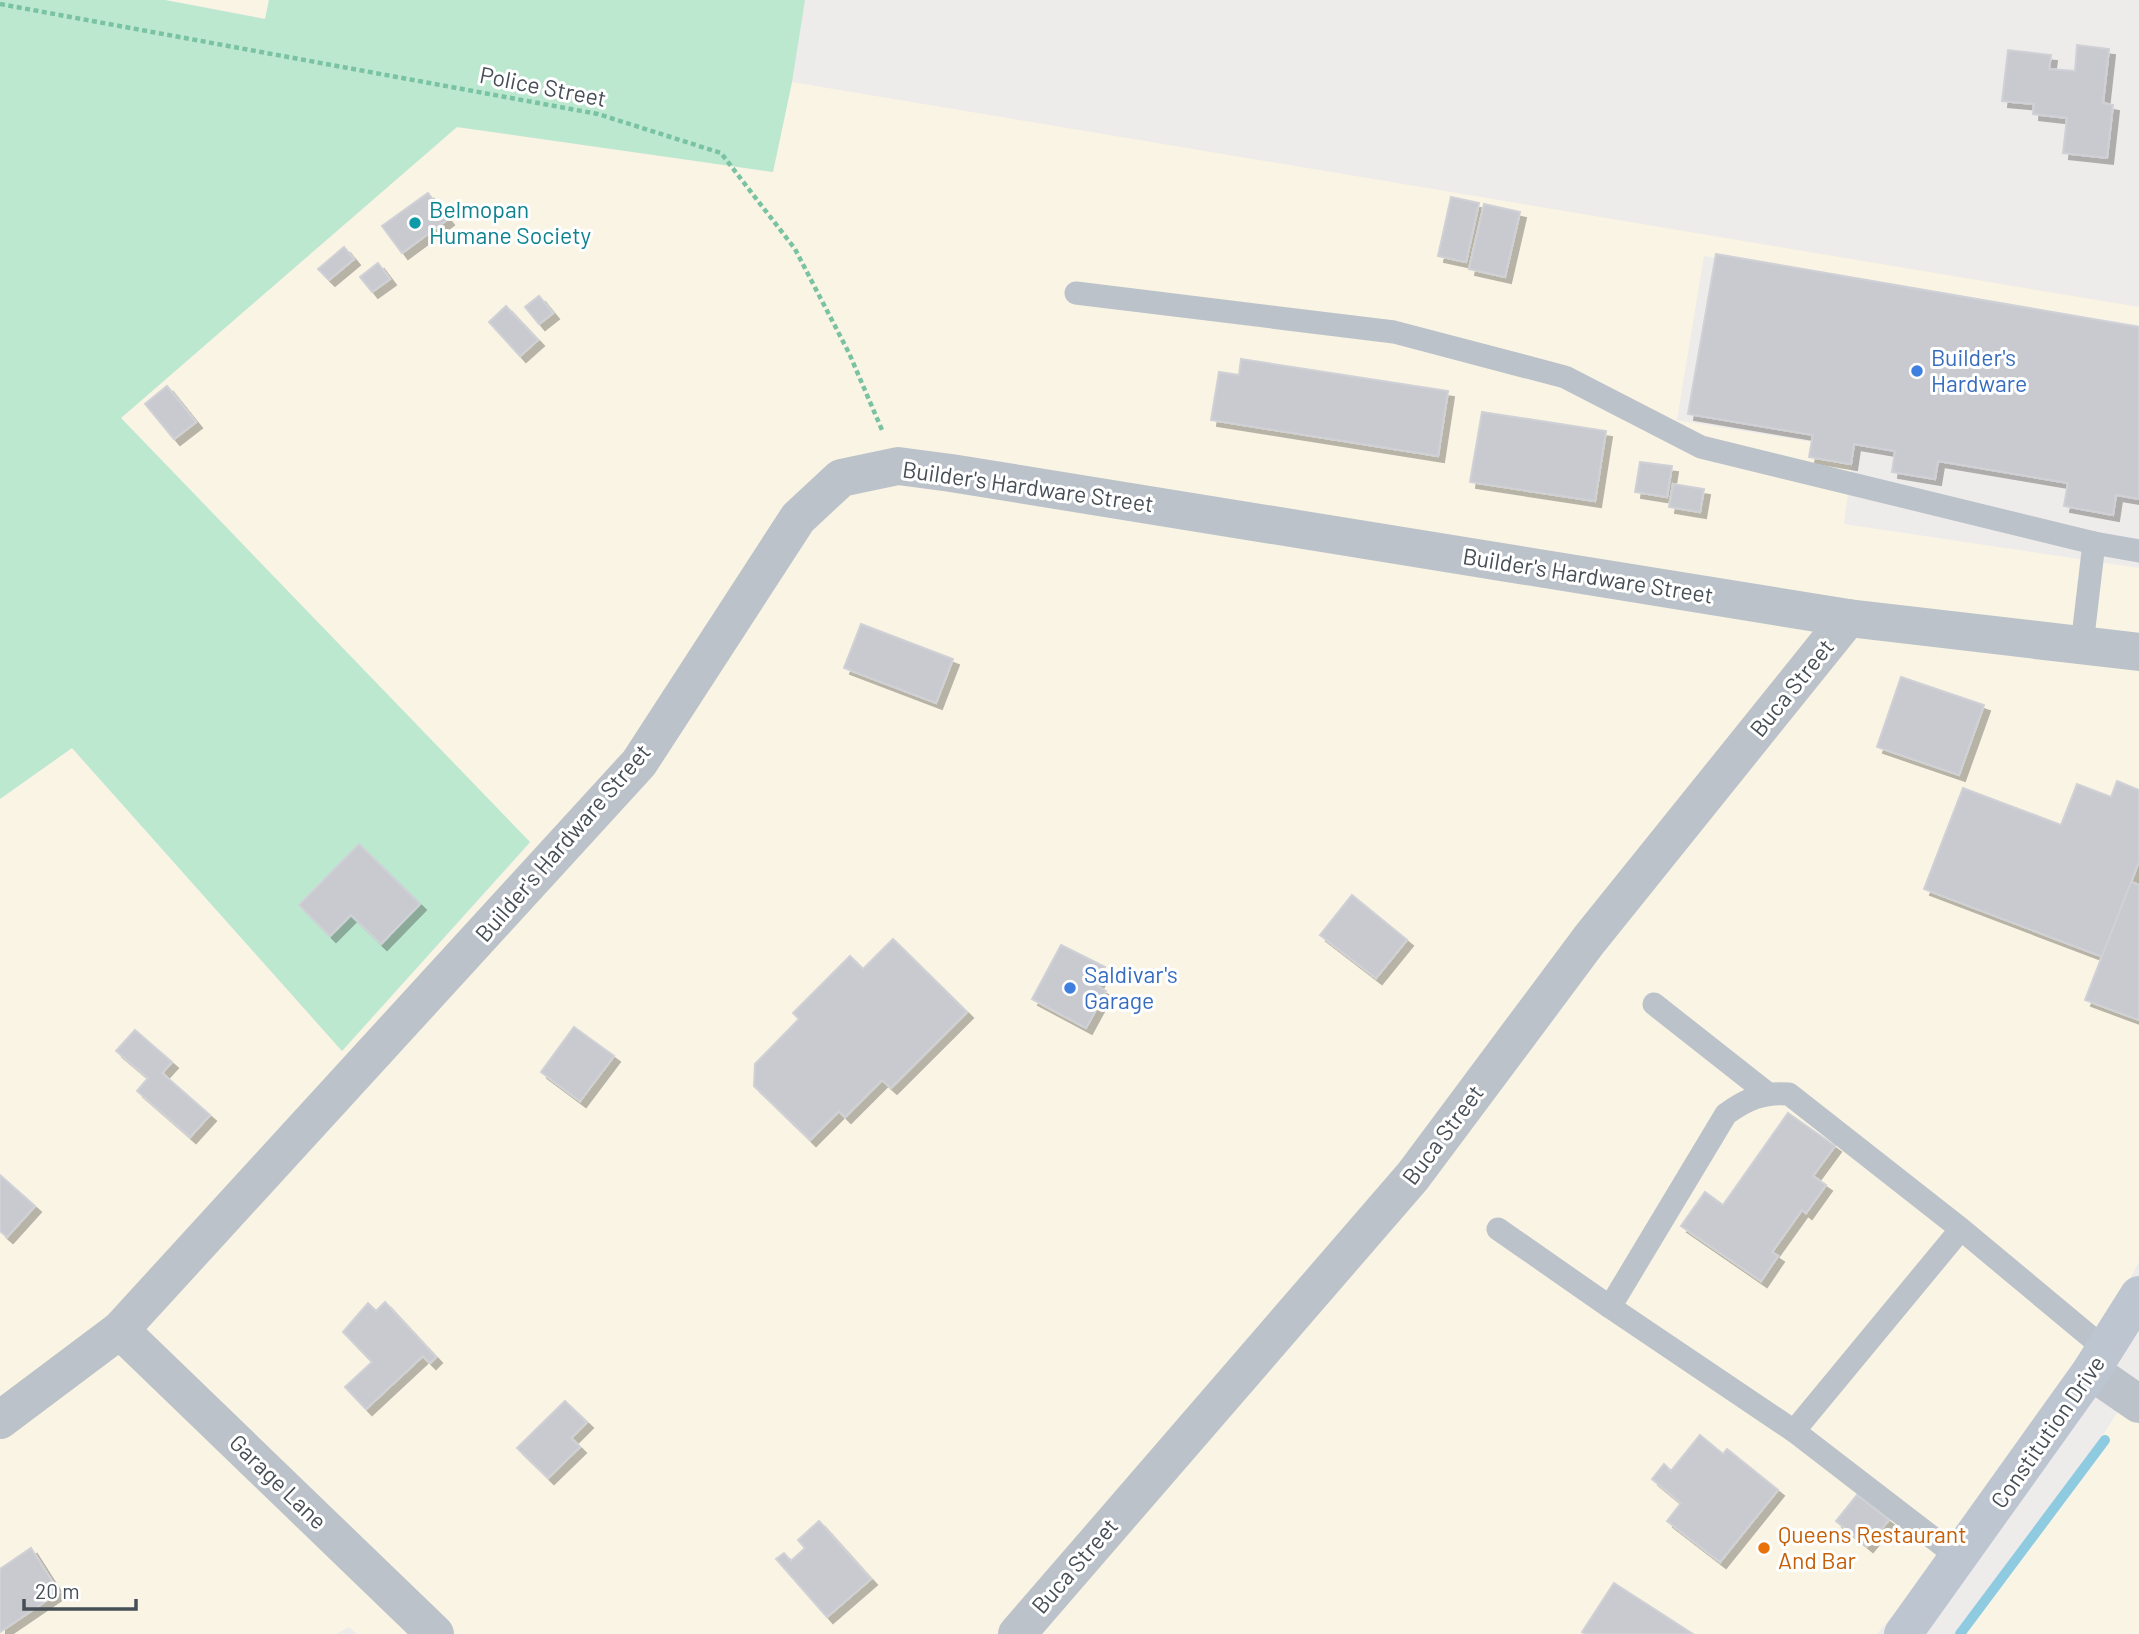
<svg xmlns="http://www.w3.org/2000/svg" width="2139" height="1634" font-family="Barlow,sans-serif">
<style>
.commercial{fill:#f9f4e4}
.green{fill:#bde8d0}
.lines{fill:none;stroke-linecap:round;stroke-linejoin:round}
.stream{stroke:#8ecbe1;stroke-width:10}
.building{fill:#c9cad0;stroke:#d0d1d6;stroke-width:2;filter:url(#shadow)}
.path{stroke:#79c2a2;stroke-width:4.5;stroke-dasharray:5 3.5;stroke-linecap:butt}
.service{stroke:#bbc2c9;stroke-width:23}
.minor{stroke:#bbc2c9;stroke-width:38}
.secondary{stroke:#bdc6d0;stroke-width:38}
.culture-dot{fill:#0f9aa8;stroke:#fff;stroke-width:2.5}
.shop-dot{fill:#3f7fe0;stroke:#fff;stroke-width:2.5}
.food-dot{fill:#e8710a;stroke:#fff;stroke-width:2.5}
.labels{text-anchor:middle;stroke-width:6;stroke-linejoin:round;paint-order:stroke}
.street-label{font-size:23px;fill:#464e56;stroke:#fff}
.culture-label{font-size:23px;fill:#0d838f;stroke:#fff;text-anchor:start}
.shop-label{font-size:23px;fill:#366cbe;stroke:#fff;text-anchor:start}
.food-label{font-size:23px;fill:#c56008;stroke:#fff;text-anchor:start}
</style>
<defs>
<filter id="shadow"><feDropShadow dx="6" dy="6" stdDeviation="0" flood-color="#0004"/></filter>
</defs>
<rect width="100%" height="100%" fill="#eeebeb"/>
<!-- commercial -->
<g class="commercial">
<polygon points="165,0 269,0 266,19"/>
<polygon points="792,82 2139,307 2139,325 1704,256 1677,420 1854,449 1844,524 2139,568 2139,1262 2116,1304 1984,1508 1877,1634 357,1634 349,1627 336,1634 0,1634 0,799 72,748 342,1051 530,843 121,418 457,127 773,172"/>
<polygon points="2139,1379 2139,1634 1961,1634 2026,1554"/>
</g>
<!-- green -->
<polygon class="green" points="0,0 165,0 265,19 269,0 805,0 792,82 773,172 457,127 121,418 530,842 342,1051 72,748 0,799"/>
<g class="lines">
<!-- stream -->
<polyline class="stream" points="1960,1634 2105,1440"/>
</g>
<!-- building -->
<g class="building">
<polygon points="2077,45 2109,49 2103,103 2113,105 2107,158 2063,153 2067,118 2033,114 2034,104 2002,101 2008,50 2051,55 2049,69 2075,71"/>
<polygon points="428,193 448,219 402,253 382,226"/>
<polygon points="1451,197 1479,203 1466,262 1438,256"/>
<polygon points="1484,204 1520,212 1505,277 1469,269"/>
<polygon points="344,247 354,259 329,280 318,269"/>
<polygon points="1716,254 2139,327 2139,499 2116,495 2113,515 2064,506 2068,483 1938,461 1935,479 1892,472 1895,451 1854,444 1851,464 1809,457 1813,435 1688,414"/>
<polygon points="378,263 390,279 372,292 360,277"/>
<polygon points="539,296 553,313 539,324 525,307"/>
<polygon points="506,306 538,340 520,356 489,322"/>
<polygon points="1241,359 1448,391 1438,456 1211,420 1219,372 1239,375"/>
<polygon points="167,386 196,422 174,439 145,404"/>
<polygon points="1482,412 1606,431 1595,501 1470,482"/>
<polygon points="1640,462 1672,466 1667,497 1635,492"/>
<polygon points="1673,484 1704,489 1700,512 1669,507"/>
<polygon points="861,624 953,659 936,703 844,668"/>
<polygon points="1901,677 1984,705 1959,775 1877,747"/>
<polygon points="2117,781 2139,790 2139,861 2103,957 1924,889 1963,788 2061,825 2077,784 2111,797"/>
<polygon points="359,844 420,904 381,944 351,915 330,936 299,905"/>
<polygon points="2131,882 2139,885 2139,1020 2085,1000"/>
<polygon points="1352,895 1407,940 1376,978 1320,935"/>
<polygon points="893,939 967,1012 891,1088 882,1080 845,1117 839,1111 810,1140 754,1086 755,1064 799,1019 793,1013 850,956 863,969"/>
<polygon points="1061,945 1105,967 1096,985 1106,991 1086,1028 1032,999"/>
<polygon points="574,1027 614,1056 580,1101 541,1072"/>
<polygon points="135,1030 172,1062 162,1073 210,1115 190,1137 137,1091 148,1078 116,1051"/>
<polygon points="1788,1113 1835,1146 1813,1176 1826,1185 1806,1213 1802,1210 1772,1252 1778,1256 1761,1281 1681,1226 1705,1192 1723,1205"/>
<polygon points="0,1175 35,1206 7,1237 0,1231"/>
<polygon points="385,1302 436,1357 430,1363 423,1356 366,1409 345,1387 372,1362 343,1332 368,1303 376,1311"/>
<polygon points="565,1401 587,1422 571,1438 580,1447 548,1478 517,1448"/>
<polygon points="1700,1435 1723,1454 1727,1449 1778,1490 1720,1562 1667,1521 1681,1503 1652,1479 1664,1464 1671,1471"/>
<polygon points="1857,1495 1889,1520 1867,1546 1836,1521"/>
<polygon points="819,1521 871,1579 827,1617 776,1559 784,1553 791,1561 805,1548 798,1540"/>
<polygon points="31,1548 59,1592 0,1632 0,1569"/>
<polygon points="1614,1583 1693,1634 1586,1634 1582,1632"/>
</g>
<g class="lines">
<!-- path -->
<polyline class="path" points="0,4 598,114 721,153 795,249 849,353 882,430"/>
<!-- service -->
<g class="service">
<polyline points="1076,293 1394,332 1565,377 1701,447 2094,543 2139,551"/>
<polyline points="2082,645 2094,543"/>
<polyline points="1654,1004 1767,1093"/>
<polyline points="1498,1229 1610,1307"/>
<path d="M1961 1229 1794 1431 1610 1307 1726 1114C1747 1099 1763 1092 1789 1094L1961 1229 2105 1349"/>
<polyline points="1794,1431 1959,1558"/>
</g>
<!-- minor -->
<g class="minor">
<polyline points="120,1330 435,1634"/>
<polyline points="2091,1371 2139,1404"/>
<polyline points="0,1420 120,1330 639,763 798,518 841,478 898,466 951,473 1848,618 2139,652"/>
<polyline points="1017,1634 1413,1176 1589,940 1848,618"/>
</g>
<!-- secondary -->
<polyline class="secondary" points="1903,1634 2091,1371 2139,1295"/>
</g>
<!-- markers -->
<circle class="culture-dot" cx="415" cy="223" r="7"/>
<g class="shop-dot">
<circle cx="1917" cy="371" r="7"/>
<circle cx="1070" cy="988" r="7"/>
</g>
<circle class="food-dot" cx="1764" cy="1548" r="7"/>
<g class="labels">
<!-- street labels -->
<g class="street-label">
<text transform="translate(543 87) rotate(11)" y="8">Police Street</text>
<text transform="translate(1028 487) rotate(8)" y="8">Builder's Hardware Street</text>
<text transform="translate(1588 576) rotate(9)" y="8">Builder's Hardware Street</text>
<text transform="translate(1792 688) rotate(-51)" y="8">Buca Street</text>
<text transform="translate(563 843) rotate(-49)" y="8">Builder's Hardware Street</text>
<text transform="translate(1443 1135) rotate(-53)" y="8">Buca Street</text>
<text transform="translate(2048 1432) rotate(-55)" y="8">Constitution Drive</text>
<text transform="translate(278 1482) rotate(44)" y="8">Garage Lane</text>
<text transform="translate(1075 1566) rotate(-49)" y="8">Buca Street</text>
</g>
<!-- culture labels -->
<g class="culture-label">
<text x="429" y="218">Belmopan<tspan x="429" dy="26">Humane Society</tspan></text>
</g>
<!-- shop labels -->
<g class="shop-label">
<text x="1931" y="366">Builder's<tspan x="1931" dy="26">Hardware</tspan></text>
<text x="1084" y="983">Saldivar's<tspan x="1084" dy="26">Garage</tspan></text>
</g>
<!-- food labels -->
<g class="food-label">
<text x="1778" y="1543">Queens Restaurant<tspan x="1778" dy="26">And Bar</tspan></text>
</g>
</g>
<!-- scale -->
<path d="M24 1599v10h112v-10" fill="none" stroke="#464e56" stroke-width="3.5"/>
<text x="35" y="1599" font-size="21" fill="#464e56" stroke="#ffffff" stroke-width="5" paint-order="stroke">20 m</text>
</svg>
